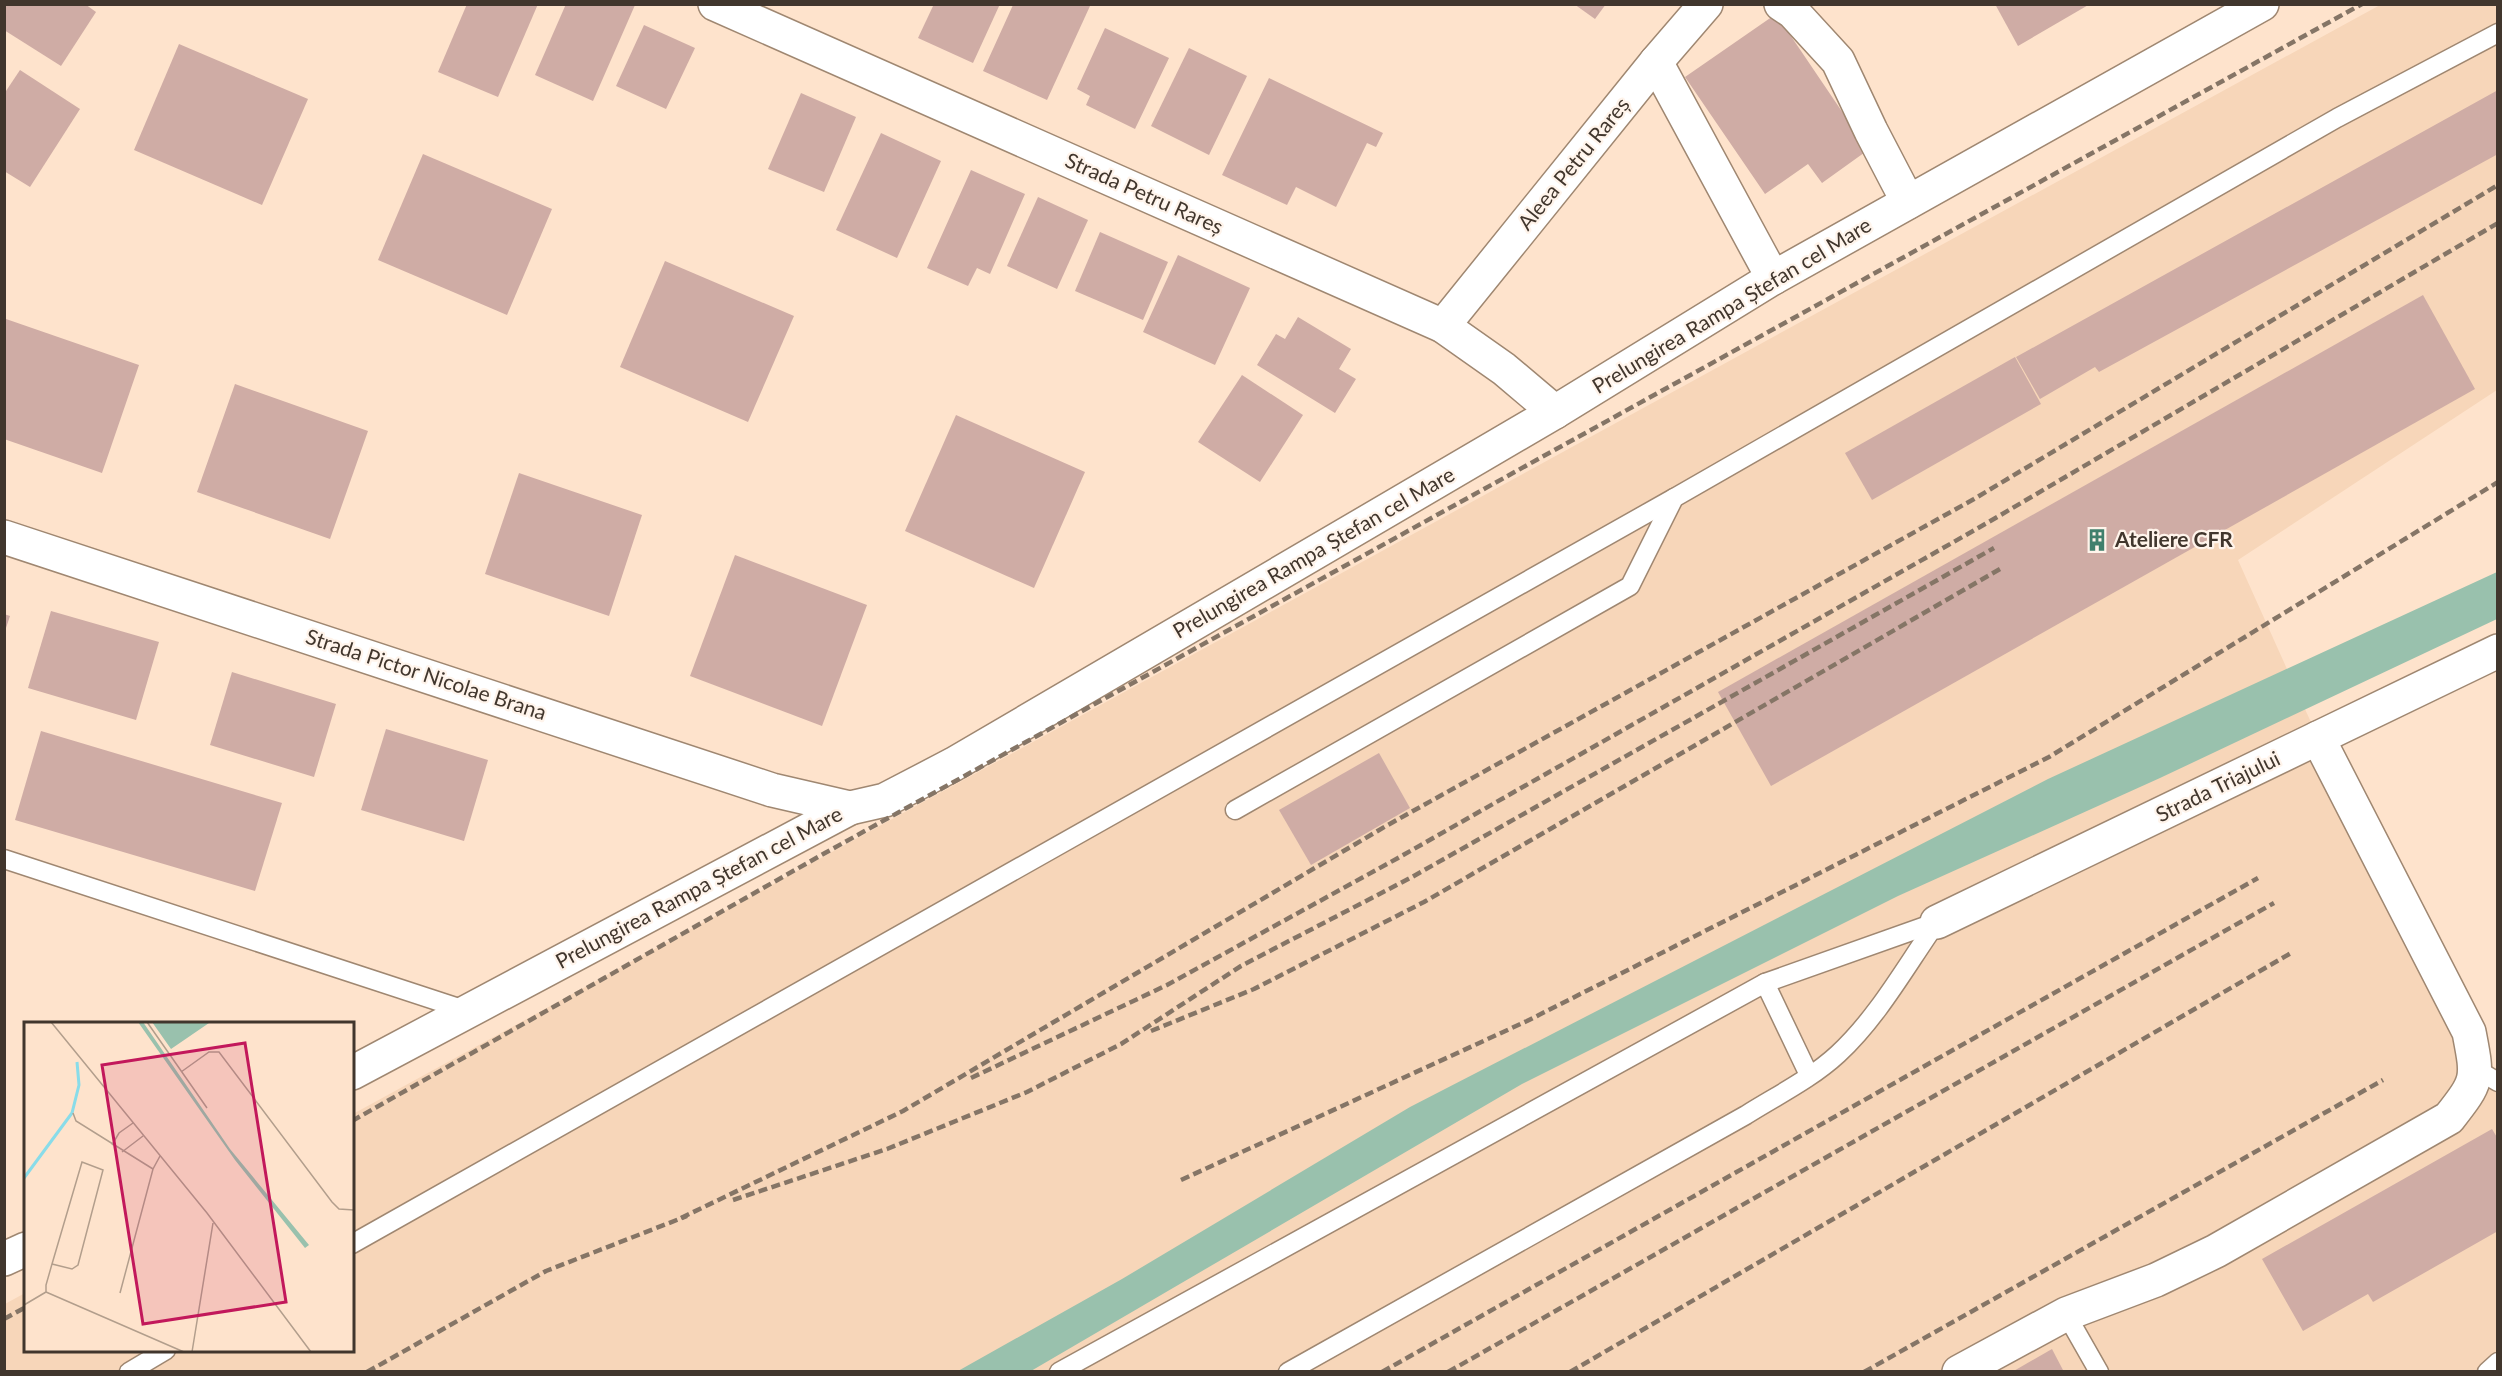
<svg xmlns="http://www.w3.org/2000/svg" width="2502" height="1376" font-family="Lato,sans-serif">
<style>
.built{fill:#f7d6b9}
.green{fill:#99c1ad}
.building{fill:#cfaca5}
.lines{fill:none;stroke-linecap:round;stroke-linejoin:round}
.service-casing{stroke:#9f8771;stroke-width:21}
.minor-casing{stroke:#9f8771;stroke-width:36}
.tertiary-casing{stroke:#9f8771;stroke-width:36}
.service{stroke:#fff;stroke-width:18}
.minor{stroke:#fff;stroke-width:33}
.tertiary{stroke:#fff;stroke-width:33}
.rail{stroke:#857566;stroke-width:4.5;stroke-dasharray:9 4.5;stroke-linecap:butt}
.labels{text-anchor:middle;stroke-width:4.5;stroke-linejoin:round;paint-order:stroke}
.street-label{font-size:21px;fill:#41362d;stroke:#fff4eb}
.poi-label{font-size:21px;font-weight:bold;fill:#41362d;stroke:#fff4eb;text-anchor:start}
.inset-river{fill:none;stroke:#89dce9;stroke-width:3}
.inset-road{fill:none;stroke:#b29e8c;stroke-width:1.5}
.view{fill:#c2185b;fill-opacity:0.15;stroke:#c2185b;stroke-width:3}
.inset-edge{fill:none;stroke:#41362d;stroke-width:3}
</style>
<rect width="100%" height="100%" fill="#fee3cc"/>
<!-- built -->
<polygon class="built" points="2380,5 2497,5 2497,390 2238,560 2318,738 2497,1082 2497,1371 5,1372 5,1304 25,1293 26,1350 352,1350 353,1114"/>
<!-- green -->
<polygon class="green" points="2497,572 2497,619 2160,778 1898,896 1522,1084 1031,1371 958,1371 1122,1279 1410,1107 2048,779"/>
<!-- building -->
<g class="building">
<polygon points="4,4 85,4 96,12 61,66 4,30"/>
<polygon points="467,4 538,4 498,97 438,72"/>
<polygon points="566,4 635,5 593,101 535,75"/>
<polygon points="934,4 1000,4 973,63 918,38"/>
<polygon points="1574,4 1606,4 1595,19"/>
<polygon points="1995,4 2090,4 2018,46"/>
<polygon points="1013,5 1085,5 1090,6 1047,100 983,71"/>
<polygon points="1776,14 1868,150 1822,183 1808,164 1765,194 1685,77"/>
<polygon points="644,25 695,48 666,109 616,86"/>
<polygon points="1105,28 1169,58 1135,129 1086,105 1090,96 1077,89"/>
<polygon points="179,44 308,99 262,205 134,150"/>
<polygon points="1189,48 1247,76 1209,155 1151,126"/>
<polygon points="20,70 80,109 30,187 4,171 4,94"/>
<polygon points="1269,78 1383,133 1376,147 1367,143 1336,207 1296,187 1287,205 1222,175"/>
<polygon points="2498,90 2498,154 2099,372 2095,367 2040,399 2016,357"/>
<polygon points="801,93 856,117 824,192 768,169"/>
<polygon points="881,133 941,161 897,258 836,230"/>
<polygon points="423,154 552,209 507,315 378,260"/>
<polygon points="971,170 1025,194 990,274 977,268 968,286 927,268"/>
<polygon points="1038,197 1088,220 1057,289 1007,266"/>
<polygon points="1100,232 1168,262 1143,320 1075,291"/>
<polygon points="1178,255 1250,288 1215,365 1143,332"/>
<polygon points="665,261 794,316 748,422 620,367"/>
<polygon points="2423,295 2475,389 1771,786 1718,692"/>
<polygon points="1298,317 1351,349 1339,369 1356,379 1335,413 1257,365 1276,334 1285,339"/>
<polygon points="6,319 139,365 102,473 4,439"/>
<polygon points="2015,357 2041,404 1872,500 1845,453"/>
<polygon points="1242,375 1303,415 1260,482 1198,442"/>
<polygon points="235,384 368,431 330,539 197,492"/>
<polygon points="956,415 1085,472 1034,588 905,531"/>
<polygon points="519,473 642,515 609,616 485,574"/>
<polygon points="735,555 867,605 822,726 690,676"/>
<polygon points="51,611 159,642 136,720 28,688"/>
<polygon points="4,614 10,616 5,631 4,631"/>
<polygon points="232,672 336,704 314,777 210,745"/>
<polygon points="386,729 488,760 464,841 361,810"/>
<polygon points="41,731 282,803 255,891 15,820"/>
<polygon points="1379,753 1410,808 1311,865 1279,810"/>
<polygon points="2492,1129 2498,1139 2498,1231 2373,1302 2368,1294 2303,1331 2262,1259"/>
<polygon points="2052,1349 2064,1372 2012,1372"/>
</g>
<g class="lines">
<!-- service casing -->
<g class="service-casing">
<g id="service">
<polyline points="1235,810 1630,586 1674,498 2337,118 2498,33"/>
<polyline points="4,859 468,1011"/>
<polyline points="1765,983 1937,922"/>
<polyline points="2476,1069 2498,1082"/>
<polyline points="352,1244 1674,498"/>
<polyline points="2066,1314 2099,1372"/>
<polyline points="129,1372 166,1350"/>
<polyline points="1059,1372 1765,983 1809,1075"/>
<path d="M1288 1372 1746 1115C1776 1096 1811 1079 1838 1054 1878 1017 1906 966 1937 922"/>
<polyline points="2487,1372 2498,1362"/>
</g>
</g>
<!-- minor casing -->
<g class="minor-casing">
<g id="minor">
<polyline points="715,4 1443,326 1504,369 1555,412"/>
<polyline points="1781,4 1793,12 1838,61 1871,131 1908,202"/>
<polyline points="1656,62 1773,278"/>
<polyline points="1443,326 1656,62 1706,4"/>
<polyline points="1937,922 2498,651"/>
<polyline points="352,1073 850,808"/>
<polyline points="4,1259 26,1249"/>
<path d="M1959 1372 2066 1314 2156 1280 2216 1251 2449 1118C2479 1080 2478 1079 2469 1032L2318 738"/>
</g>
</g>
<!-- tertiary casing -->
<g class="tertiary-casing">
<polyline id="tertiary" points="4,537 772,790 850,808 885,800 954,764 1555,412 1773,278 2262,4"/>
</g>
<!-- service -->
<use href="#service" class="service"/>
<!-- minor -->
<use href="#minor" class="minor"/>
<!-- tertiary -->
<use href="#tertiary" class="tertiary"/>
<!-- rail -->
<g class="rail">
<polyline points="1151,1031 1254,989 1424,902 2000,569"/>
<polyline points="971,1078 1167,985 1398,858 1987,523 2498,223"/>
<polyline points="352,1121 825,853 2362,4"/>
<polyline points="1181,1180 1527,1021 2049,757 2498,482"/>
<polyline points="733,1200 887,1149 1027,1092 1121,1044 1241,966 1412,877 1994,548"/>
<polyline points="681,1218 903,1111 1386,826 1974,499 2498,185"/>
<polyline points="4,1319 26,1307"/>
<polyline points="367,1372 546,1271 687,1216"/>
<polyline points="1382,1372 2258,878"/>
<polyline points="1448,1372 2274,903"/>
<polyline points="1570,1372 2291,953"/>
<polyline points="1864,1372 2383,1080"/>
</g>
</g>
<!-- icons -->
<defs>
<g id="building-bare" transform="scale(1.8)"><path d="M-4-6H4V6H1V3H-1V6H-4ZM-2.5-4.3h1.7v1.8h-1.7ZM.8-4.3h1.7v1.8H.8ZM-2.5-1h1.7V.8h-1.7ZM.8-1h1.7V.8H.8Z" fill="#41806d" stroke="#fff4eb" stroke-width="2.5" paint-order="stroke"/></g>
</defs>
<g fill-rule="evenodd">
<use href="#building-bare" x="2097" y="540"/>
</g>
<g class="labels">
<!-- street labels -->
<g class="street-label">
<text transform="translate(1574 164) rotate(-51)" y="7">Aleea Petru Rareș</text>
<text transform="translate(1144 194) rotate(24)" y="7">Strada Petru Rareș</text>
<text transform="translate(1732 306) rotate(-31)" y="7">Prelungirea Rampa Ștefan cel Mare</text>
<text transform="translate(1314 553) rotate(-30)" y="7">Prelungirea Rampa Ștefan cel Mare</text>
<text transform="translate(426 675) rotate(18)" y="7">Strada Pictor Nicolae Brana</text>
<text transform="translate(2218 787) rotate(-26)" y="7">Strada Triajului</text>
<text transform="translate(699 888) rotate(-28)" y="7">Prelungirea Rampa Ștefan cel Mare</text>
</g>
<!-- poi labels -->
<g class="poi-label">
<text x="2115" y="547">Ateliere CFR</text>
</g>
</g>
<!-- overview -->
<g transform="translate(24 1022)">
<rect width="330" height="330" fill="#fee3cc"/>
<path d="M114 0H119L206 127 285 223 281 226 211 138ZM128 0H184L185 1 147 27Z" fill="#99c1ad"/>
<path class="inset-river" d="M0 156 48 91 55 63 53 40"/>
<path class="inset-road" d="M27 0 183 191 287 330M123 0 183 86M157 50 185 30H195L308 180 315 187 330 188M49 91 52 99 129 147M88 123 95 111 109 101M98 130 119 114M22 270V263L28 242 58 140 79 148 54 243 48 247 28 242M22 270 160 330M96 271 129 147 136 134M0 283 22 270M168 330 189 201"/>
<path class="view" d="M221 21 262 280 119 302 78 43Z"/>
<rect width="330" height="330" class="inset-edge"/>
</g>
<!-- border -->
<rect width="2502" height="1376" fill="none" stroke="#41362d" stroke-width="12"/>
</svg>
